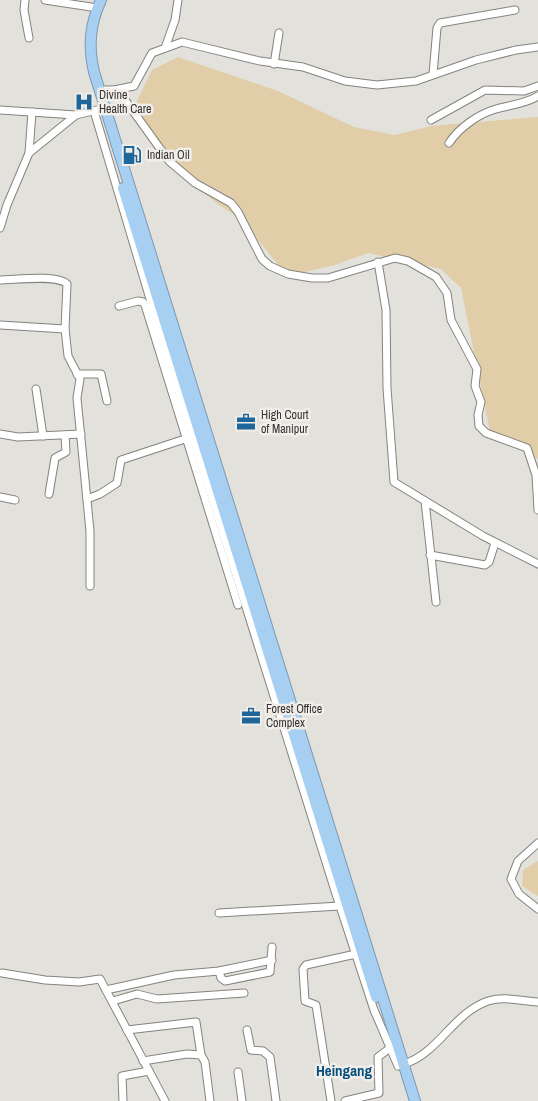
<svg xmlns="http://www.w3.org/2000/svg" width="538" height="1101" font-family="'Archivo Narrow',sans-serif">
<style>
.green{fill:#e1cea8}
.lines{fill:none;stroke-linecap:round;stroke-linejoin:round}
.minor-casing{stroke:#85837e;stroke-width:9}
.highway-casing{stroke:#7f98ae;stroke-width:12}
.minor{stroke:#fff;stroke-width:7}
.highway{stroke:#a7cff2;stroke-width:10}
.labels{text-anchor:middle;stroke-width:5;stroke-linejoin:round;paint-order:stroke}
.poi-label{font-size:12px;fill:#343331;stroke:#f1eee9;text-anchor:start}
.quarter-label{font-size:15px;font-weight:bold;fill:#074f7d;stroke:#f1eee9}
</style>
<rect width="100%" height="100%" fill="#e3e1dc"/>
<!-- green -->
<g class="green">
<polygon points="178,57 278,91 354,127 395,135 431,126 538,117 538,459 490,432 461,288 441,269 368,253 335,265 301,273 280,267 243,221 215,202 179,172 135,105 152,70"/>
<polygon points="538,861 538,896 522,886 523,870"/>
</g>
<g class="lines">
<!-- minor casing -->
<g class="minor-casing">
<g id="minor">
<polyline points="25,0 24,10 29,38"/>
<polyline points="45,0 91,7"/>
<polyline points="165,48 175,20 178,0"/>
<polyline points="274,64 279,33"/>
<polyline points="433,74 437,28 440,23 515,10"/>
<polyline points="100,90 114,90 120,93 169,161 195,183 231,203 238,212 262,259 270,266 288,274 312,278 328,278 395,258 408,261 436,277 447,293 451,320 477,369 475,386 481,402 478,415 479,426 486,433 527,448 536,475 538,510"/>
<polyline points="114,90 134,86 152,53 182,42 260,61 303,67 345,81 377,85 416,81 476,60 516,50 538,47"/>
<polyline points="0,110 76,115 105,108"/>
<polyline points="94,111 158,326 335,891 374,1010 398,1066"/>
<polyline points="431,120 485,90 524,91 538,86"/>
<path d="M449 143C459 128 478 114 496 109 510 105 525 104 538 96"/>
<polyline points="29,153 32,112"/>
<polyline points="0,228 7,205 29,153 76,115"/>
<polyline points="378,262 386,310 387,388 394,482 483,536 538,564"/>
<path d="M0 280C15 280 57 274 67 284L65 329 68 356 80 379 77 398 90 531V586"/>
<polyline points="119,306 138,301 143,302 145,305 238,605"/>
<polyline points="0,325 65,329"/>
<polyline points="77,374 101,374 107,401"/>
<polyline points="36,389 43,436"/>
<polyline points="0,434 18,437 81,434"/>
<polyline points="49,494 55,458 66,452 65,435"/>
<polyline points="0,497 15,500"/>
<polyline points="87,499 100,494 117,483 121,460 188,438"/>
<polyline points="425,501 436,602"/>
<polyline points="430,555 485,565 489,562 495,543"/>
<polyline points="538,843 518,861 511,879 519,894 538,909"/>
<polyline points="219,913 340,906"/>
<polyline points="219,971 221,978 225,981 270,972 272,947"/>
<polyline points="2,973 45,980 79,982 100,979 165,1101"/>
<polyline points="106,990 174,975 219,971 272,960"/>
<polyline points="113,1001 137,994 157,999 244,993"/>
<polyline points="127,1030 196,1022 201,1055"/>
<polyline points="247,1030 251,1050 263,1051 270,1057 276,1101"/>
<polyline points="143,1061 187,1054 201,1055 205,1062 210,1101"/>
<path d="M404 1064C439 1053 453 1013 488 1001 505 996 521 1001 538 1002"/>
<polyline points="238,1072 242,1101"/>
<polyline points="123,1101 122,1076 149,1071"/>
<polyline points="331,1101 316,1005 305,1001 303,969 306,965 356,954"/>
<polyline points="345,1101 379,1093 378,1057 390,1048"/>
</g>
</g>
<!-- highway casing -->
<g class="highway-casing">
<g id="highway">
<path d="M101 0C90 24 88 46 94 72L415 1101"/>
<polyline points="123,188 376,997"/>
</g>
</g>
<!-- minor -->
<use href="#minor" class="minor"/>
<!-- highway -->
<use href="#highway" class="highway"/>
</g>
<!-- icons -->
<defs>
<g id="hospital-bare" transform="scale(1.5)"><path d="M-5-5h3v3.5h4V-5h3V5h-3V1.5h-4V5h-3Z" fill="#1f679b" stroke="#f1eee9" stroke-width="2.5" paint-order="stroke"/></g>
<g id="fuel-bare" transform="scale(1.5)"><path d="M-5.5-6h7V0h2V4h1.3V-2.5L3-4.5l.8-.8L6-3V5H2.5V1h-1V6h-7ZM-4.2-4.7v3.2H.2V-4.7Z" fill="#1f679b" stroke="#f1eee9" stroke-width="2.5" paint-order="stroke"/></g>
<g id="office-bare" transform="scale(1.5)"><path d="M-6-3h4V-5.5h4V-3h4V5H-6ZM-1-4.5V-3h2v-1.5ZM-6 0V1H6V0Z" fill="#1f679b" stroke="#f1eee9" stroke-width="2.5" paint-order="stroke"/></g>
</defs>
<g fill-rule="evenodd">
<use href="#hospital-bare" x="84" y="102"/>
<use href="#fuel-bare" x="132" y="155"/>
<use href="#office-bare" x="246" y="422"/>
<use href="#office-bare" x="251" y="716"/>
</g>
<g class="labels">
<!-- poi labels -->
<g class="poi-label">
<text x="99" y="99">Divine<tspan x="99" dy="14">Health Care</tspan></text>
<text x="147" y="159">Indian Oil</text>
<text x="261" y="419">High Court<tspan x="261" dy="14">of Manipur</tspan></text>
<text x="266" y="713">Forest Office<tspan x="266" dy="14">Complex</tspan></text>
</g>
<!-- quarter labels -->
<g class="quarter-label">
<text x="344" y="1076">Heingang</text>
</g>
</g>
</svg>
